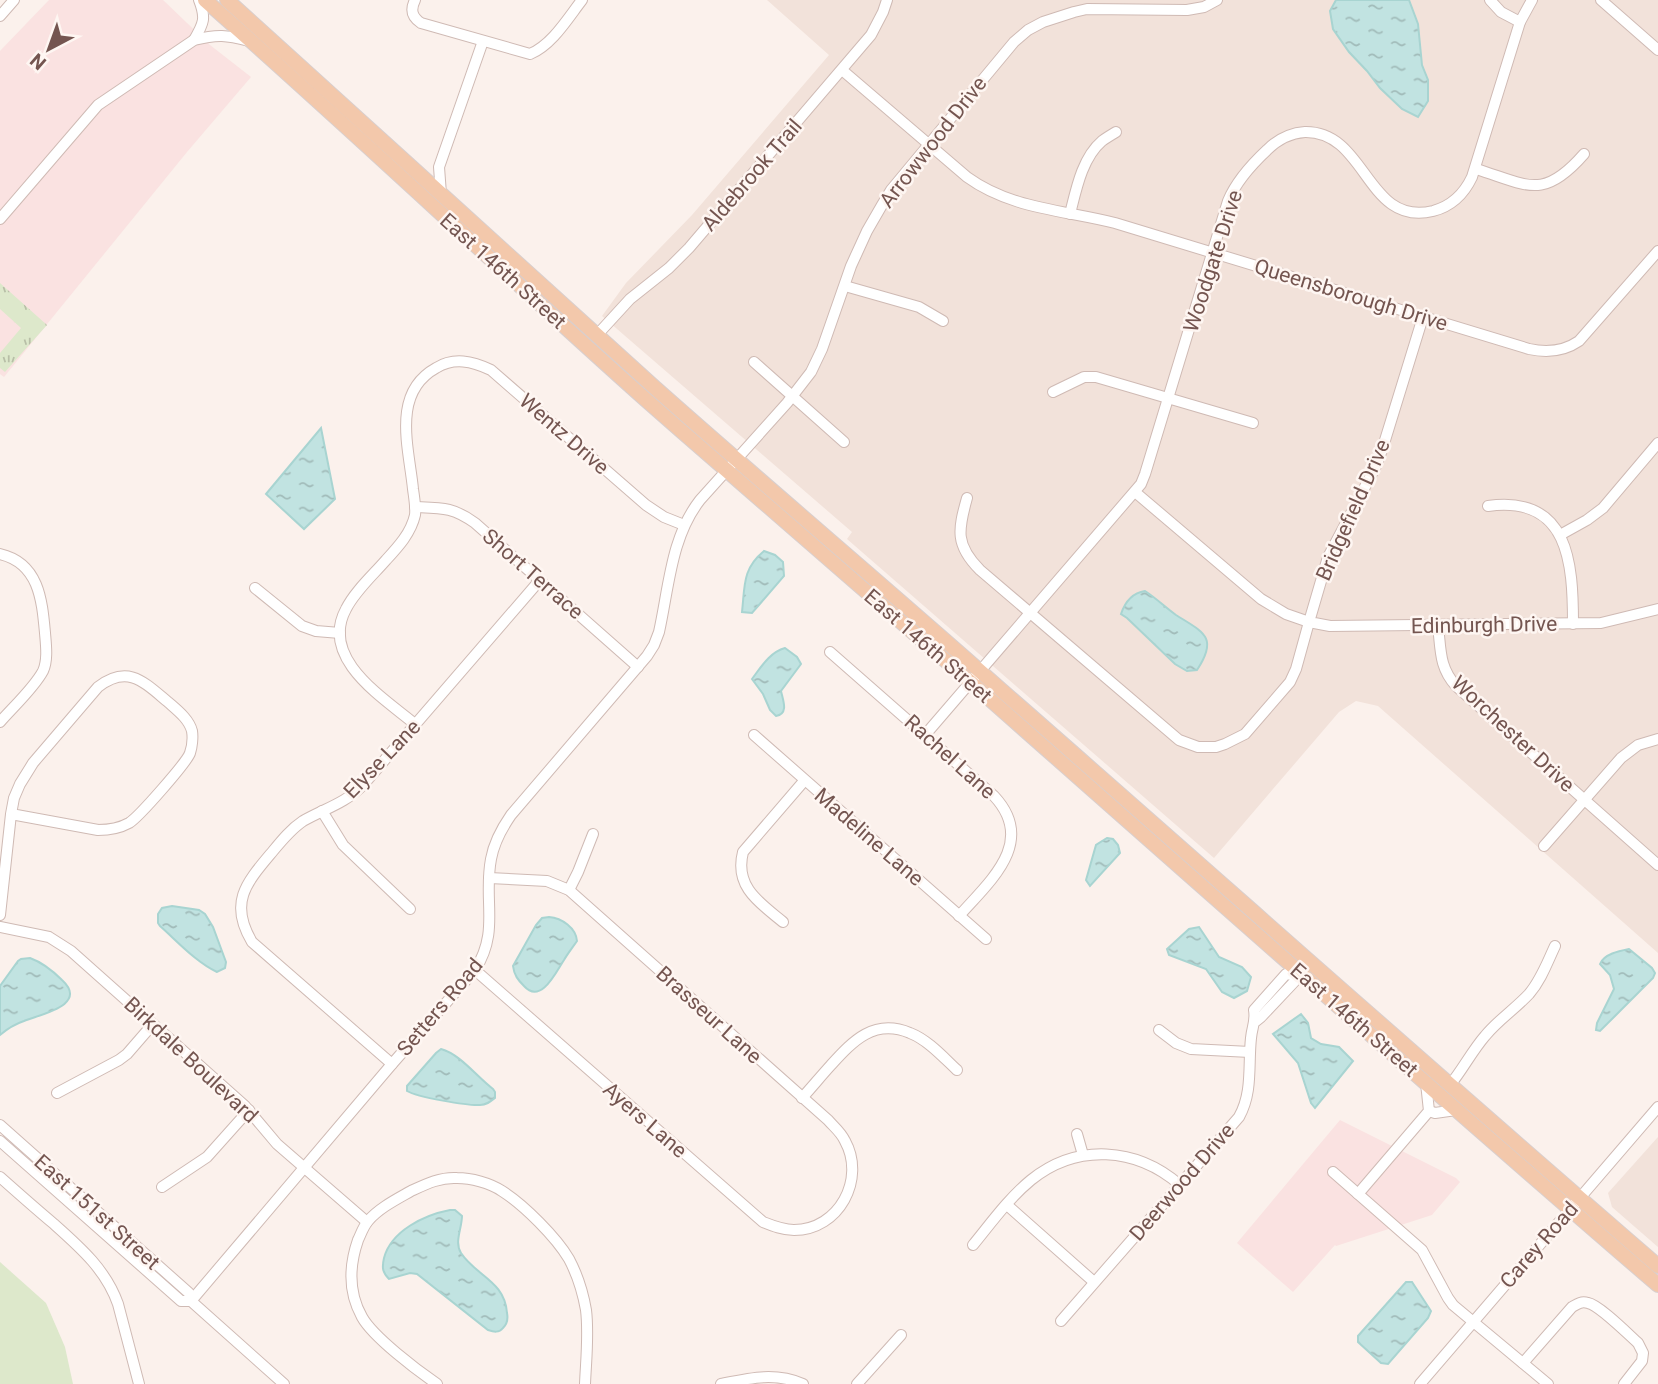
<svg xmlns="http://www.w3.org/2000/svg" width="1658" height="1384" font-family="Roboto,sans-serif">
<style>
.residential{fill:#f2e2da}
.commercial{fill:#fae2e1}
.grass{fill:#dde8cb}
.park{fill:url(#park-tufts)}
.water{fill:url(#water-ripples);stroke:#a8d4d1;stroke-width:2}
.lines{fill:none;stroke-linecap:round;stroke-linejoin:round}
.minor-casing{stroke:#cfbab4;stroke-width:12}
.major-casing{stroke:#d8cfce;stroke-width:16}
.minor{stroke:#fff;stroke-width:10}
.major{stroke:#f3c8ab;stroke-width:14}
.labels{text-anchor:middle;stroke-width:5;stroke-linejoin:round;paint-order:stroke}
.street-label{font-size:21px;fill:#745550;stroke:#fef6f2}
</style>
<defs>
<pattern id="park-tufts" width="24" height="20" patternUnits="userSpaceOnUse" patternTransform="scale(1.75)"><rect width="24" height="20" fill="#dde8cb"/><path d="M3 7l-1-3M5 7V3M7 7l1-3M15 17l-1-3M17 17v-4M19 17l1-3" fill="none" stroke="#b8bfa7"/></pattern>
<pattern id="water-ripples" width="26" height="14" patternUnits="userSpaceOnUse" patternTransform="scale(1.75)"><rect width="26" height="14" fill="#c1e3e1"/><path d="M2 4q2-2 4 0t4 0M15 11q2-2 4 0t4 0" fill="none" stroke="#a1bbb9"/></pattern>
</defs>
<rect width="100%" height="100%" fill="#fbf1ec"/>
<!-- residential -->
<g class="residential">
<polygon points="767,0 1658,0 1658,953 1378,706 1356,701 1339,712 1214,858 847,539 852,532 602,316 626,283 692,215 829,55"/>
<polygon points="1658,1137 1658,1247 1612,1207 1608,1193"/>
</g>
<!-- commercial -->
<g class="commercial">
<polygon points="49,0 163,0 210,45 251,77 187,152 4,377 0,374 0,51"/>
<polygon points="1340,1120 1456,1178 1460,1182 1432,1215 1336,1246 1335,1245 1293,1292 1237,1243"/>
</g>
<!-- grass -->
<polygon class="grass" points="0,1262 46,1303 65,1347 73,1384 0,1384"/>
<!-- park -->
<polygon class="park" points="0,283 47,325 5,372 0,368 0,353 21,328 0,309"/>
<!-- water -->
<g class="water">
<polygon points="1336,0 1409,0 1418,24 1422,65 1428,80 1428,101 1418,117 1402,109 1380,88 1367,71 1349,52 1333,29 1330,11"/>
<polygon points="321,428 335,499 304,529 266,494"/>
<path d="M764 551 775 555 783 562 784 576 752 613 742 612C745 586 742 569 764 551Z"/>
<path d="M1145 591C1156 598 1166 608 1176 615 1203 632 1219 637 1197 670L1187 671 1175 664 1127 618 1121 614C1125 602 1132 593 1145 591Z"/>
<path d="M785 648 797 657 801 664 781 691C783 700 789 714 776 716L770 710 763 694 752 679C761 667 770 652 785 648Z"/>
<polygon points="1107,838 1113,839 1118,845 1120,853 1090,886 1086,880 1096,845"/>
<path d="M172 906 199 910 205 914 213 927 226 962 225 968 217 972C196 962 178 942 160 926L158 923V914L162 908Z"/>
<path d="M549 917C562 918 576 928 577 941 573 947 568 953 564 960 556 972 541 1005 524 986 518 980 514 975 513 966L536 925 542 918Z"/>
<polygon points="1199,927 1219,957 1242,967 1251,977 1247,991 1234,998 1222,992 1206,969 1169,955 1167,949 1189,929"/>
<path d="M1629 949 1652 968 1655 973 1653 978 1600 1031 1596 1030 1597 1023 1614 989 1610 975 1600 964C1604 954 1619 951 1629 949Z"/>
<path d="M30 958C41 962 53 971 62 980 89 1005 41 1014 24 1021 15 1024 7 1029 0 1035V986L18 961 21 959Z"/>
<polygon points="1301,1014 1308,1023 1311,1038 1321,1044 1339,1047 1353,1061 1315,1108 1311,1103 1298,1063 1273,1034"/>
<path d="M441 1049C460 1054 477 1077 493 1089L495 1092V1098C490 1102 486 1105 480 1105 468 1106 417 1097 407 1091V1086L436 1053Z"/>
<path d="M450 1210H455L462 1216C462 1228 454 1242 461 1253 476 1276 505 1281 507 1313 508 1318 507 1324 503 1328 499 1333 494 1332 488 1330L417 1274 410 1273 389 1279C382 1272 382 1267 384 1258 391 1231 424 1215 450 1210Z"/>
<polygon points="1406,1282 1412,1282 1431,1311 1428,1318 1388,1364 1381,1363 1358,1342 1358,1336"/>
</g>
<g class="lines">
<!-- minor casing -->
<g class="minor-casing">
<g id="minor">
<path d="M415 0C410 10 412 17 421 23L530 54C552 45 568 18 582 0"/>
<polyline points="1490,0 1501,12 1520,22"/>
<polyline points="1601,0 1658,50"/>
<polyline points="0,16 14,0"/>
<path d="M194 40C204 23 206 18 199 0"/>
<path d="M842 70 967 177C1011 209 1064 210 1115 223L1529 349C1547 353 1563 352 1579 341L1658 251"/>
<path d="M1476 169C1528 185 1543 201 1584 154"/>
<polyline points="441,194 439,167 483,41"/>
<path d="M1070 214C1076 190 1082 158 1102 141 1106 138 1111 135 1116 132"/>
<path d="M0 219 98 105 194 40C218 34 226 35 249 41"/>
<polyline points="845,286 919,307 943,321"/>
<polyline points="1423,317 1382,450 1376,466 1328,557 1309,622 1330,626 1601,623 1658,609"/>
<polyline points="597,335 630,299 669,268 689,248 871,35 883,12 887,0"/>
<polyline points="754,362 844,442"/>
<polyline points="1053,392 1084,377 1096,377 1253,423"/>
<path d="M967 498C958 530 955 545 980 570L1179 740 1198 747H1216L1225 744 1245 734 1290 682 1296 669 1309 622 1286 614 1261 599 1135 492"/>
<path d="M1488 506C1569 495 1573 563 1573 624"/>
<path d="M415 507C442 508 453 507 475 523L638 667"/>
<polyline points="1560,535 1587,520 1603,508 1658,443"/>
<path d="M0 554C39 563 42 600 45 633 46 645 48 660 43 671 34 688 13 707 0 722"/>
<polyline points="255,588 302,626 316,631 340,633"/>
<path d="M1438 626C1441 650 1439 667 1456 686L1658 865"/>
<path d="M830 652 994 796C1037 842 990 881 959 916"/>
<path d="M416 725C384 698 319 659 346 609 355 591 373 575 386 560 398 547 411 533 415 515 416 507 414 497 413 489 409 448 391 393 436 368 454 357 472 361 491 370L646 505 664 517 684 525"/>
<polyline points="754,735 986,939"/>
<path d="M925 735 1141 484 1145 474 1228 201C1236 182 1252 164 1267 150 1277 140 1291 133 1305 132 1367 131 1366 227 1433 211 1452 206 1464 194 1472 177L1520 22 1532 0"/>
<polyline points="322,811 343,845 410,909"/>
<polyline points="1544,846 1621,758 1638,745 1658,739"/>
<polyline points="569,890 578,872 593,834"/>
<path d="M0 915 11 814 14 798 20 784 33 763 98 687C128 664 144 682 168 702 177 710 189 719 192 731 193 737 192 747 190 753 187 762 139 817 129 823 120 828 108 830 98 830L11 814"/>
<path d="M783 922C760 903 734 887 743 852L804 781"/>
<polyline points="0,927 49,937 71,951 245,1106 277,1144 367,1222"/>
<path d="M475 970 763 1222C773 1226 783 1230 794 1230 839 1230 866 1179 845 1141 841 1132 834 1127 828 1120L569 890 547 881 489 878"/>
<polyline points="1256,1021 1261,1017 1295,981 1294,975"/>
<polyline points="1159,1030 1176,1043 1191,1049 1250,1052"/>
<path d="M392 1064 252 942C228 902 247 882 273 851 282 840 291 829 303 821 324 809 346 803 363 785L540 580"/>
<path d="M1450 1085C1463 1069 1472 1051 1485 1036 1498 1020 1515 1009 1529 994 1541 980 1547 963 1555 946"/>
<polyline points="57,1093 119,1060 127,1054 153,1024"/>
<path d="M802 1098C812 1087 821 1076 831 1065 853 1041 874 1018 910 1033 928 1040 943 1057 957 1070"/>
<polyline points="1429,1111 1435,1113 1456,1110"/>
<polyline points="0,1125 189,1293 191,1301 284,1384"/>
<polyline points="1077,1134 1083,1155"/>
<polyline points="0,1141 181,1301 191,1301"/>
<polyline points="1333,1172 1422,1250 1448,1298 1453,1305 1548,1384"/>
<path d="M0 1177C18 1193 36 1209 54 1224 81 1248 106 1270 118 1304L139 1384"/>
<polyline points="162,1187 207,1157 249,1110"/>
<polyline points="1358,1194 1429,1111 1426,1083"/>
<polyline points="1007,1205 1094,1282"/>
<path d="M973 1245C991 1223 1009 1198 1031 1180 1077 1143 1136 1147 1180 1185"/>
<path d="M191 1301 392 1064 475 970C500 931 483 901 491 859 494 842 502 828 511 815L647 656 654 645 659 632C669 587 671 537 700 500L787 403 811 372 822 349 851 266 867 231 882 205 891 190 1014 42 1028 30 1043 22 1074 12 1087 9 1187 10 1204 7 1217 0"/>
<path d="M1061 1321 1239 1117C1253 1092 1248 1065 1251 1038 1252 1027 1256 1021 1254 1010L1286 974 1294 975"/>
<path d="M1523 1363 1572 1307C1577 1304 1581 1301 1588 1303 1599 1305 1628 1334 1638 1343L1643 1353 1642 1361 1624 1384"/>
<path d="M437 1384C418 1371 373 1337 362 1317 348 1292 349 1266 358 1240 361 1234 363 1227 368 1221 379 1208 397 1199 411 1191 426 1184 440 1177 457 1178 471 1178 490 1183 502 1191 524 1205 556 1237 569 1259 577 1274 583 1293 586 1310 589 1334 586 1360 585 1384"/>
<path d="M721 1384C750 1378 775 1372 803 1384"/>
<polyline points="857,1384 901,1335"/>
<polyline points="1420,1384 1658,1107"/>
</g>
</g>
<!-- major casing -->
<g class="major-casing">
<g id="major">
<path d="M205 0C354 131 497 267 645 399 755 496 867 591 976 687 1203 887 1429 1088 1658 1285"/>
<path d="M227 0C370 128 511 259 654 387 771 491 891 592 1008 696 1225 886 1440 1078 1658 1266"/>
</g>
</g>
<!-- minor -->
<use href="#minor" class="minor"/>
<!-- major -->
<use href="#major" class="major"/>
</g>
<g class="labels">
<!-- street labels -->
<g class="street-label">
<text transform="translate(933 142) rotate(-52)" y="7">Arrowwood Drive</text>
<text transform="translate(752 175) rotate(-49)" y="7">Aldebrook Trail</text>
<text transform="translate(1213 261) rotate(-72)" y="7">Woodgate Drive</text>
<text transform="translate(503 271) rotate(42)" y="7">East 146th Street</text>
<text transform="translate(1351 295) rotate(17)" y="7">Queensborough Drive</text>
<text transform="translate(564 434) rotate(41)" y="7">Wentz Drive</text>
<text transform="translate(1353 510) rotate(-66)" y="7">Bridgefield Drive</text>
<text transform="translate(533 574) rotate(41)" y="7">Short Terrace</text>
<text transform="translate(1484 625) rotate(-1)" y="7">Edinburgh Drive</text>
<text transform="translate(928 646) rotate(41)" y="7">East 146th Street</text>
<text transform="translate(1513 734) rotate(43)" y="7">Worchester Drive</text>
<text transform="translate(950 757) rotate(42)" y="7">Rachel Lane</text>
<text transform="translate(382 759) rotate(-46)" y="7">Elyse Lane</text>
<text transform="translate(869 837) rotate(41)" y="7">Madeline Lane</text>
<text transform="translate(440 1007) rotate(-50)" y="7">Setters Road</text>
<text transform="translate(709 1015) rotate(42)" y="7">Brasseur Lane</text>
<text transform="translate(1354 1020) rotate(41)" y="7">East 146th Street</text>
<text transform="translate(191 1060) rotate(43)" y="7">Birkdale Boulevard</text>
<text transform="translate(645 1120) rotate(41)" y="7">Ayers Lane</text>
<text transform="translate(1182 1182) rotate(-49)" y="7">Deerwood Drive</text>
<text transform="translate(97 1212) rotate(42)" y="7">East 151st Street</text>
<text transform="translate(1539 1245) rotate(-49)" y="7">Carey Road</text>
</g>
</g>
<!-- north arrow -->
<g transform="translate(49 49) rotate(221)" stroke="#fef6f2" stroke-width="5" paint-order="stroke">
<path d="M0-5L12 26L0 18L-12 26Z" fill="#745550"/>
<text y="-10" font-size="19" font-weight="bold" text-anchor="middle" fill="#745550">N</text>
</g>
</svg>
